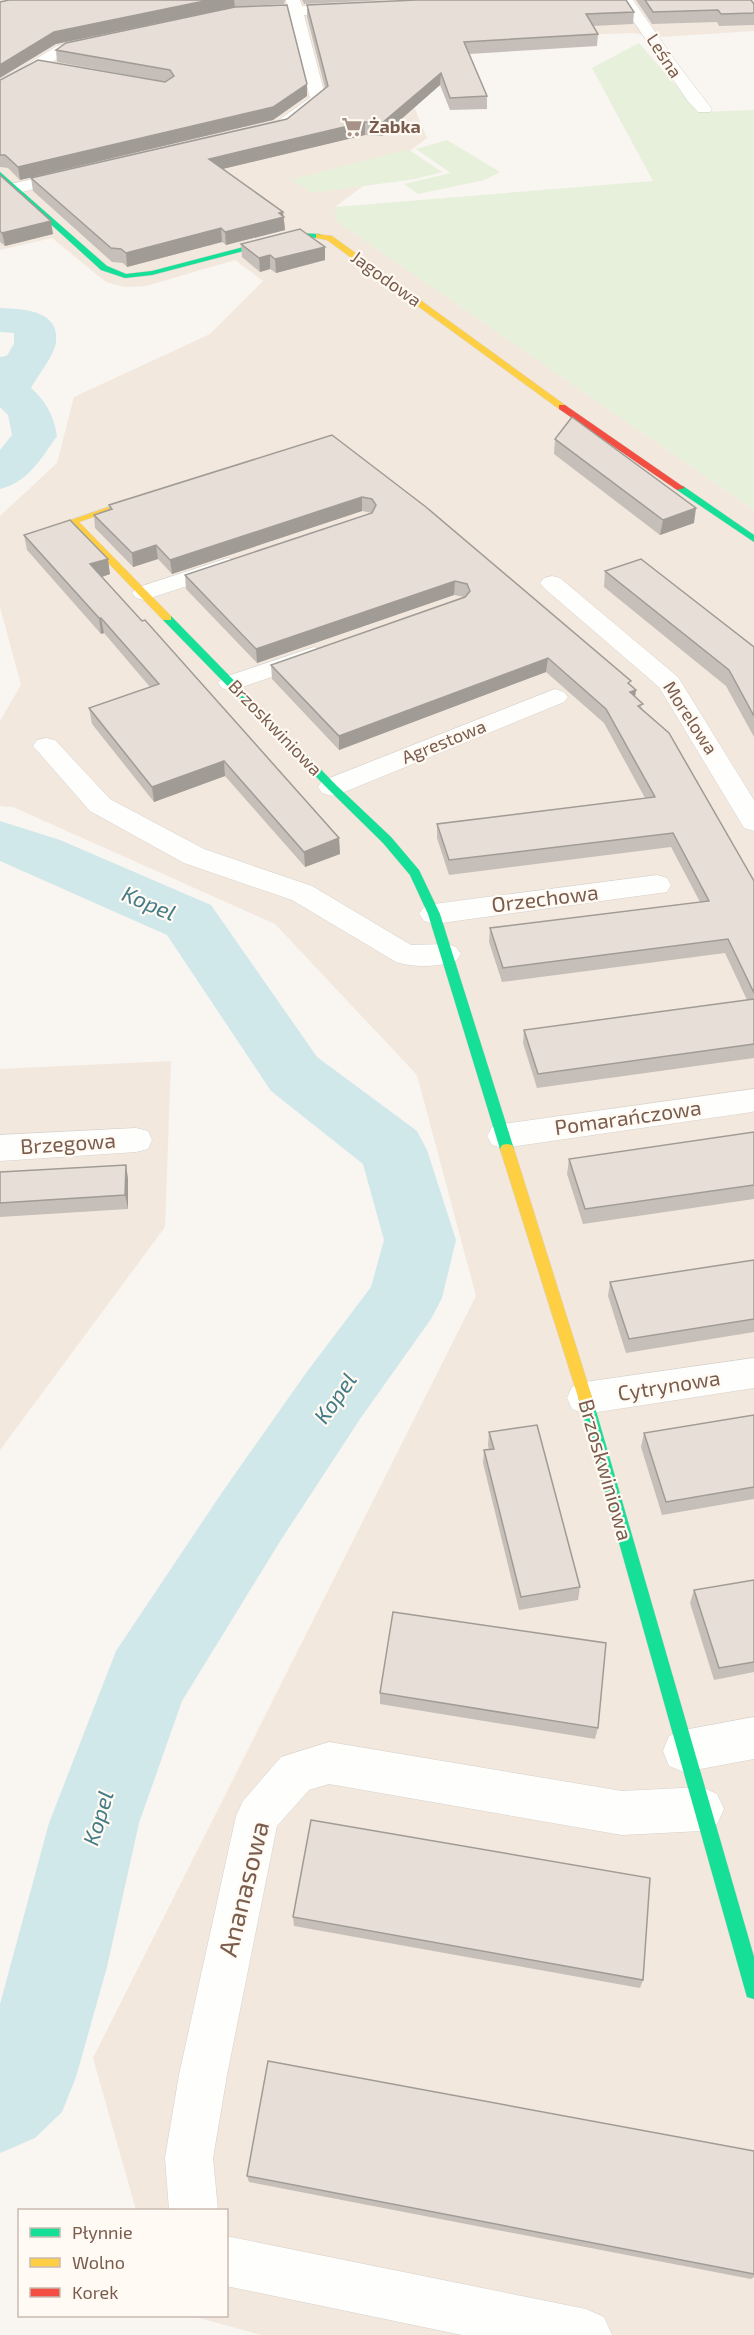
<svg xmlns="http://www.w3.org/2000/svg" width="754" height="2335" font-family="'Exo 2',sans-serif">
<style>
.residential{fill:#f2e8de}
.green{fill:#e7f0db}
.water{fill:#d0e8ea}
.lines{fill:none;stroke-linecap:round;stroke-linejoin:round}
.river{fill:#d0e8ea;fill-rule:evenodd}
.street-casing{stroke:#d7d1cb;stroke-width:1}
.fast-casing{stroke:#d9d2cb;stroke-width:1}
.slow-casing{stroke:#d9d2cb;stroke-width:1}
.jam-casing{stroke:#d9d2cb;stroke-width:1}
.street{fill:#fefefd;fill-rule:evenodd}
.fast{fill:#16e098;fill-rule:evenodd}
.slow{fill:#ffcf43;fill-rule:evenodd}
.jam{fill:#f24e42;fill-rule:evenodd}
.wall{fill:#c6bfb9}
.shaded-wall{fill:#a19b96}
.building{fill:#e6ded7;stroke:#a19b96;stroke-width:1.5}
.labels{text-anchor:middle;stroke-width:4.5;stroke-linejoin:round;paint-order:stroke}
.far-street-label{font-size:18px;fill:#7a5c4d;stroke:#fffaf3}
.far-poi-label{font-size:18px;font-weight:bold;fill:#7a5c4d;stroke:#fffaf3;text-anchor:start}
.street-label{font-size:21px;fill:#7a5c4d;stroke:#fffaf3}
.water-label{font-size:22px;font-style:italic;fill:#437c86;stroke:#fffaf3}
.near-street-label{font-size:26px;fill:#7a5c4d;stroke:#fffaf3}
</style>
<rect width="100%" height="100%" fill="#f9f5f0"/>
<!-- residential -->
<g class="residential">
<polygon points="0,0 754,0 754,31 661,37 633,33 387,42 427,138 335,207 336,220 754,510 754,2335 261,2335 192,2316 226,2316 226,2210 136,2210 93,2058 476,1296 417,1075 275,924 13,807 0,806 0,721 21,685 0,607 0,516 57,463 74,397 210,334 263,281 235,260 146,286 125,287 106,282 52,238 0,250"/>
<polygon points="171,1061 165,1227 0,1450 0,1069"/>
</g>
<!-- green -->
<g class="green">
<polygon points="639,43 699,112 754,110 754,510 335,220 335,207 653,181 592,68"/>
<polygon points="447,140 500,172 484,180 418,194 404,184 451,173 416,149"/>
<polygon points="405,150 409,150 442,172 415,179 313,193 290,180"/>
</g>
<!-- water -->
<path class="water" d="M31 351 41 356C43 371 31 383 21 394L0 391V357Z"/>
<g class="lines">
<!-- river -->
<g class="river">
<path d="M0 308C23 309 60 310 56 342 55 354 37 377 31 388 46 401 54 416 57 436 41 459 28 482 0 489V450L12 435 8 415 0 407V367L14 344V333L0 332Z"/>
<polygon points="0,821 60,840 211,905 317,1057 417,1131 427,1150 456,1240 442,1298 431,1319 360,1419 279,1543 182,1701 139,1823 107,1967 76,2077 62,2112 35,2138 0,2153 0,2004 49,1823 116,1651 223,1491 306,1373 371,1287 384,1240 363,1164 271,1091 167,935 0,861"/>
</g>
<!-- street casing -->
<g class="street-casing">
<g id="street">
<polygon points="286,0 300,0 302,6 352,4 359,8 352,12 304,15 326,99 292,127 280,127 278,123 280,119 310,98 289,15 245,17 238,13 245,9 287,7"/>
<polygon points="619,0 633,0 679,66 712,109 710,112 698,112 687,100"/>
<polygon points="100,36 108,41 105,44 67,53 0,93 0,81 57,46"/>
<polygon points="76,169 82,170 85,174 82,178 17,193 11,192 8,188 11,184"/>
<polygon points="228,558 236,560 240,565 236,570 144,600 136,598 132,593 136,588"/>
<polygon points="552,576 560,578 678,677 754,800 754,831 744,828 659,687 544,588 540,583 544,578"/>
<polygon points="314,647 323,649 326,654 323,659 231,691 222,688 218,683 222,678"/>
<polygon points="555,689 564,692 568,697 564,702 342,793 332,796 322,793 318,787 322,781"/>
<path d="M46 738 55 740 110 799 204 849 312 886 411 945 446 944 456 947 461 954 456 961C438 967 414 968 396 962L292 900 184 863 90 811 33 746 37 740Z"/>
<polygon points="657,875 667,878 671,885 667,892 434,924 424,921 419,914 424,907 434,904"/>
<polygon points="754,1089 754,1111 752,1112 503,1148 492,1145 487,1136 492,1127 503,1124"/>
<polygon points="136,1128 148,1131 152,1140 148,1149 136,1152 0,1161 0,1135"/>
<polygon points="754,1358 754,1388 585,1414 572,1409 567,1398 572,1387 585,1382"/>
<polygon points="754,1717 754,1759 684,1772 669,1766 663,1751 669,1736 684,1730"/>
<polygon points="329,1742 622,1791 702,1787 717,1794 724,1809 717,1824 702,1831 622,1835 329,1784 309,1790 277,1826 227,2075 213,2158 218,2210 169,2210 165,2158 179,2075 236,1816 243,1801 281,1757"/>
<polygon points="226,2236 586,2309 604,2317 612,2335 462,2335 226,2286"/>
</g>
</g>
<!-- fast casing -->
<g class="fast-casing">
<g id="fast">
<polygon points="0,172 107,266 126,274 152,271 297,233 319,234 323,236 319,238 297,237 152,275 125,278 101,270 0,178"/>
<polygon points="677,486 683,486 754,535 754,542 677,490"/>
<polygon points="167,615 171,616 336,785 391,837 419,870 440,914 514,1149 512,1153 502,1153 500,1149 428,914 410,875 383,843 328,789 163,620 163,616"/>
<polygon points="585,1391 590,1392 592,1397 754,1957 754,1999 747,1997 745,1990 578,1397 580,1392"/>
</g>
</g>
<!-- slow casing -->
<g class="slow-casing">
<g id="slow">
<polygon points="316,234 332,236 565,405 565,409 559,409 327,240 316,238"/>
<polygon points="149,493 157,495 79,522 171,616 171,620 163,620 68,521"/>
<polygon points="507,1144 512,1145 514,1149 592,1397 590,1402 585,1403 580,1402 578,1397 500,1149 502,1145"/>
</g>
</g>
<!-- jam casing -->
<g class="jam-casing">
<polygon id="jam" points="559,405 565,405 685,488 677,490 559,409"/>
</g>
<!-- street -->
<use href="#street" class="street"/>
<!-- fast -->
<use href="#fast" class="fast"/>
<!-- slow -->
<use href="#slow" class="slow"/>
<!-- jam -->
<use href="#jam" class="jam"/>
</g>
<!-- wall -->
<g class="wall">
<polygon points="9,0 285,0 284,4 235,7 56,44"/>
<polygon points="302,0 386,0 304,4"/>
<polygon points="636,0 751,0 754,4 754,25 719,26 717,22 652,24"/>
<polygon points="307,5 634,12 633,24 593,26 598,34 597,46 469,54 487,96 487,109 450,110 440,85 382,136 365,135 222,169 283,212 285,230 226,245 222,242 127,267 123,263 112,262 33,191 31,178 287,119 325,88 307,17"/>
<polygon points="56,50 307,84 307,96 273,120 20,180 8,168 0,167 0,80 166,82 57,62"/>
<polygon points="0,175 53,234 5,246 0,242"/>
<polygon points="241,244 325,260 276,273 270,269 260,272 242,257"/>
<polygon points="332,435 636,690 635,696 643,710 754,881 754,1058 537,1088 523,1043 524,1030 747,1000 725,953 502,982 489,942 490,928 700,902 671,847 449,875 437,838 437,824 645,798 604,723 546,672 339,750 272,679 271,665 464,597 454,595 257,663 186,589 185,575 372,513 362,511 172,574 158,559 133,567 95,528 94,515 109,510 109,505"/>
<polygon points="555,439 694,523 660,535 554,454"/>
<polygon points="24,535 110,574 102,577 339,838 340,854 305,867 225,776 154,802 92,724 89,708 150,687 104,633 101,634 27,550"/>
<polygon points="605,571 754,647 754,737 726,686 604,587"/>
<polygon points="754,1132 754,1199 583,1224 567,1174 569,1159"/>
<polygon points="126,1165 128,1179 128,1209 0,1217 0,1172"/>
<polygon points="754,1260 754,1332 626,1353 608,1296 610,1282"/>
<polygon points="754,1415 754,1499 662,1515 641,1447 644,1433"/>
<polygon points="489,1432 580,1587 578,1600 519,1610 483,1463 484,1450 489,1450 488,1445"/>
<polygon points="754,1580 754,1672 714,1680 690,1603 694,1590"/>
<polygon points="380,1693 598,1728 595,1739 380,1704"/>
<polygon points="293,1917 643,1980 640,1988 294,1926"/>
<polygon points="754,2151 754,2277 751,2279 249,2182 247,2176"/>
</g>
<!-- shaded-wall -->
<g class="shaded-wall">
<polygon points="209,0 234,0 235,7 56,44 0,78 0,65 54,32"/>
<polygon points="441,73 440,85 382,136 382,123"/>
<polygon points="307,84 307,96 273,120 20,180 18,167"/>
<polygon points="365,122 365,135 210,172 209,159"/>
<polygon points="283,212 285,230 226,245 225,232"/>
<polygon points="51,221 53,234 5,246 2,233"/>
<polygon points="221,228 222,242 127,267 126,253"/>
<polygon points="325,247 325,260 276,273 275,259"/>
<polygon points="270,255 270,269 260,272 259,258"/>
<polygon points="362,497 362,511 172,574 170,560"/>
<polygon points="696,508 694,523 660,535 663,520"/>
<polygon points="156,545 158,559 133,567 132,553"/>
<polygon points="108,559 110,574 93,580 90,564"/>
<polygon points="455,581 454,595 257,663 256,649"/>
<polygon points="99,618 101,618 104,633 101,634"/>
<polygon points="548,658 546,672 339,750 339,736"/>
<polygon points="636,690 634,704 630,692"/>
<polygon points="224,761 225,776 154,802 152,787"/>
<polygon points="339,838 340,854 305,867 304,852"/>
<polygon points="126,1165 128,1179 128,1209 125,1195"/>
</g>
<!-- building -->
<g class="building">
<polygon points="9,0 209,0 54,32 0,65 0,2"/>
<polygon points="416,0 626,0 634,12 586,14 598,34 464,42 487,96 450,98 441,73 382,123 365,122 209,159 283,212 279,213 284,217 225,232 221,228 126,253 121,249 111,248 31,178 287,119 328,86 307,5"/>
<polygon points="645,0 751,0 754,4 754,13 721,14 718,10 653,12"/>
<polygon points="287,5 307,84 273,107 18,167 5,155 0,155 0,80 38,60 165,82 174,76 170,70 56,50 66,43 235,7"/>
<polygon points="0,175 51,221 2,233 0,231"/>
<polygon points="300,229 325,247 275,259 270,255 259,258 241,244"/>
<polygon points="572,417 696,508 663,520 555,439"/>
<polygon points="332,435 426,507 631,681 628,683 636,690 630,692 643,704 638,706 669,733 754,881 754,993 728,939 503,968 490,928 709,901 673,833 449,860 437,824 655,797 606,709 548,658 339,736 271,665 465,597 470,591 467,584 455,581 256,649 185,575 372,513 376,505 372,499 362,497 170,560 156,545 132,553 94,515 112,509 109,505"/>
<polygon points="70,520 108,559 90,564 142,621 145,620 339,838 304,852 224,761 152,787 89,708 159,684 101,618 99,618 24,535"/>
<polygon points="641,559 754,647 754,716 729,670 605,571"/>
<polygon points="754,999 754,1044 538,1074 524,1030"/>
<polygon points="754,1132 754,1185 585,1209 569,1159"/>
<polygon points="126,1165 125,1195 0,1203 0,1172"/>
<polygon points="754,1260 754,1319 629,1339 610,1282"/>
<polygon points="754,1415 754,1487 666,1502 644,1433"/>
<polygon points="537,1425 580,1587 521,1597 484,1450 494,1449 489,1432"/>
<polygon points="754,1580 754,1662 719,1668 694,1590"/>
<polygon points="393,1612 606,1643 598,1728 380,1693"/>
<polygon points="311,1820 650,1878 643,1980 293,1917"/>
<polygon points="268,2061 754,2151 754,2274 247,2176"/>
</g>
<!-- icons -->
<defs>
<g id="supermarket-bare" transform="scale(1.62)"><path d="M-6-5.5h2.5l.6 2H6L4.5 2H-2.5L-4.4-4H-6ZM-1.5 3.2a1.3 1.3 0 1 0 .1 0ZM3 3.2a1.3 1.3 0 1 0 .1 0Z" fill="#a69286" stroke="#fffaf3" stroke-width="2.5" paint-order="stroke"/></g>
</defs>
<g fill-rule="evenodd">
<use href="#supermarket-bare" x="352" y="127"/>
</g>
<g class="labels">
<!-- far-street labels -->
<g class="far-street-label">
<text transform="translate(664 56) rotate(57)" y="6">Leśna</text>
<text transform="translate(386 279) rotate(36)" y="6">Jagodowa</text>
<text transform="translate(690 718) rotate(57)" y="6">Morelowa</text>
<text transform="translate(275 728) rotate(46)" y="6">Brzoskwiniowa</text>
<text transform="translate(444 742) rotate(-22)" y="6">Agrestowa</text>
</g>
<!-- far-poi labels -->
<g class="far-poi-label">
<text x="369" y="133">Żabka</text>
</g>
<!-- street labels -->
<g class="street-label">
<text transform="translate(545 899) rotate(-7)" y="7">Orzechowa</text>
<text transform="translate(628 1118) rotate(-8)" y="7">Pomarańczowa</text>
<text transform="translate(68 1144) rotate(-4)" y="7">Brzegowa</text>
<text transform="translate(669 1386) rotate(-9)" y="7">Cytrynowa</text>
<text transform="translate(605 1470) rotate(74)" y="7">Brzoskwiniowa</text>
</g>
<!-- water labels -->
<g class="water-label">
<text transform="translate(149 903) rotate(23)" y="8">Kopel</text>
<text transform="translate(335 1398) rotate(-55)" y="8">Kopel</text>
<text transform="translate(98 1818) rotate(-73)" y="8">Kopel</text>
</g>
<!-- near-street labels -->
<g class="near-street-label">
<text transform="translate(244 1889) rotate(-76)" y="9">Ananasowa</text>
</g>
</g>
<!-- legend -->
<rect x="18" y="2209" width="210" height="108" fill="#fffaf3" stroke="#cabbb1" stroke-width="1.5"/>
<rect x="30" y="2228" width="30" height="9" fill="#16e098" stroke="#cabbb1" stroke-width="1.5"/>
<text x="72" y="2239" font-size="18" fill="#7a5c4d">Płynnie</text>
<rect x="30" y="2258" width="30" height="9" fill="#ffcf43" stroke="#cabbb1" stroke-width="1.5"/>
<text x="72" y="2269" font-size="18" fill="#7a5c4d">Wolno</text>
<rect x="30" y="2288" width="30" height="9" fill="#f24e42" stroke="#cabbb1" stroke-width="1.5"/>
<text x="72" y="2299" font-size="18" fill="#7a5c4d">Korek</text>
</svg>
